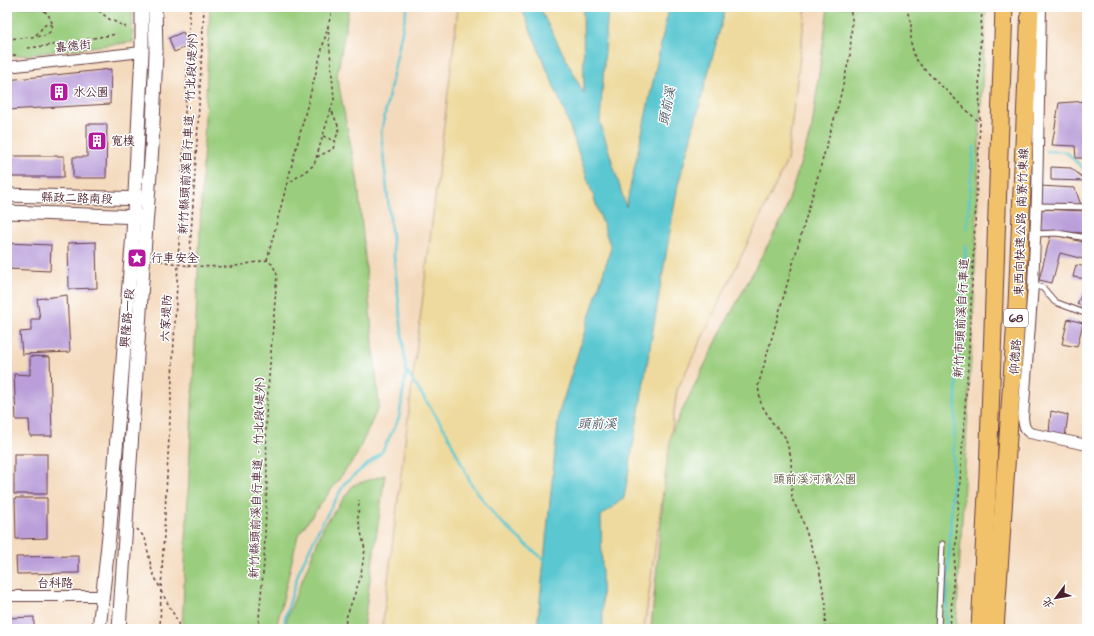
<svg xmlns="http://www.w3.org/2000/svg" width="1094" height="636" font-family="'Architects Daughter','LXGW WenKai TC',sans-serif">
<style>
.green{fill:#9acd7d;stroke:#727654}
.sand{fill:#eeda9e;stroke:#9c7c64}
.water{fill:#5ac7d1;stroke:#52737e}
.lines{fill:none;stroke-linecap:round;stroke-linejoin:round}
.stream{stroke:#5ac7d1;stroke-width:2.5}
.building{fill:#b99ed9}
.service-casing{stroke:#643b41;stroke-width:7}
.minor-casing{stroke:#643b41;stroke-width:12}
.tertiary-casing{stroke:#643b41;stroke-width:15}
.trunk-casing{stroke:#643b41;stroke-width:19}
.path{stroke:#643b41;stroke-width:1.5;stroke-dasharray:3 3;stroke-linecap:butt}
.service{stroke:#fff;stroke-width:5}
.minor{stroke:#fff;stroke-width:10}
.tertiary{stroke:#fff;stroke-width:13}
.trunk{stroke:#f2c26a;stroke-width:17}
.labels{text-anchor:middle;stroke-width:3;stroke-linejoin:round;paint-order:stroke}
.shield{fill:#fff;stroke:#80626b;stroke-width:1}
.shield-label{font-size:11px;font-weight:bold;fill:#4a1f2b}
.street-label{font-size:12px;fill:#4a1f2b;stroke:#fff}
.poi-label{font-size:12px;fill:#4a1f2b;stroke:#fff;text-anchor:start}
.park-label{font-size:12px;fill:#665c48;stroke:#fff}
.water-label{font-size:13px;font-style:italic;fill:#505a65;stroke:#fff}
</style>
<rect width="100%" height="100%" fill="#fff"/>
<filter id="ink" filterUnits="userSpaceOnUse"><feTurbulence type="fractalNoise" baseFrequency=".025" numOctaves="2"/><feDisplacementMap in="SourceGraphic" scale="8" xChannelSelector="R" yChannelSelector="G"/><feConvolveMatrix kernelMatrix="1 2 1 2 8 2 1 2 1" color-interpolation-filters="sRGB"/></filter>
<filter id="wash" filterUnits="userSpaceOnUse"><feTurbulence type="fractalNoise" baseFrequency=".012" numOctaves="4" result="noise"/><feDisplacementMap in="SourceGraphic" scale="16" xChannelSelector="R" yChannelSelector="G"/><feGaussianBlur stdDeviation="0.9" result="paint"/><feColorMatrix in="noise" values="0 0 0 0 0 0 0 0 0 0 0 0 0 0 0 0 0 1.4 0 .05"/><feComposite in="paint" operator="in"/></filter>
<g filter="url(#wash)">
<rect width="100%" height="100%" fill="#f4dabd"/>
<!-- green -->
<g class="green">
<polygon points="7,7 132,7 133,42 7,57"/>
<polygon points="210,7 349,7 337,76 358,183 379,406 356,456 298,535 276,629 182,629"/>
<polygon points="828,7 986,7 980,123 974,302 956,629 651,629 669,437 724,326 784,215 812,127"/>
<polygon points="385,475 363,629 286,629 287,617 324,526 353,485"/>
</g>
<!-- sand -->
<polygon class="sand" points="458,7 806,7 787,161 677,390 644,629 382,629 453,52"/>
<!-- water -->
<polygon class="water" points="521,7 539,7 584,94 583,7 608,7 600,122 626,207 669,7 726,7 678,185 624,498 601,516 603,629 537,629 559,413 611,248 565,113"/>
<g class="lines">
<!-- stream -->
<g class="stream">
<polyline points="1047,151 1066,152 1087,172"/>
<polyline points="967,229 974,147"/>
<polyline points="407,372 447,433 471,484 496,517 524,543 546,561"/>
<polyline points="283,629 285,618 299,571 321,525 345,483 382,452 399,418 406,372 381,133 407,7"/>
<polyline points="946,629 957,373 966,246"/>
</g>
</g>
<g id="blocks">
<!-- building -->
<g class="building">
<polygon points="183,32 189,46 174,52 169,38"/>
<polygon points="111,69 110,104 7,110 7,80"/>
<polygon points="1087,101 1087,158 1076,158 1075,146 1052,145 1059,103"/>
<polygon points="87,124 107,124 106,178 73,178 73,157 87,157"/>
<rect x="7" y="156" width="57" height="21"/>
<polygon points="1051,167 1071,168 1087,181 1051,180"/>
<polygon points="1040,186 1075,188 1081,205 1040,204"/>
<polygon points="1040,209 1085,211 1084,233 1039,231"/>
<polygon points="1051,234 1087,243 1087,260 1060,253 1052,283 1039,280"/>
<polygon points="96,242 97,288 69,289 68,243"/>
<polygon points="7,243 51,245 50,271 7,269"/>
<polygon points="1076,265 1087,267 1087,279 1073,277"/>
<polygon points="1084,290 1087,293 1087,304 1085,307 1077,304"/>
<polygon points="67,295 70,352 22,354 20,332 31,331 31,319 40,319 37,299"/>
<polygon points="1068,319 1083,323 1077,347 1062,344"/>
<polygon points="30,356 50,357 52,436 30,436 29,420 16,420 14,374 30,375"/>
<polygon points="1051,411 1068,415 1065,437 1049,433"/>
<rect x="14" y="454" width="33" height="40"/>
<polygon points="15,498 47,498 47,538 16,539"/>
<polygon points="79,556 79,573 17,574 16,557"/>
<polygon points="34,617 34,629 7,629 7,618"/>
</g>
</g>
</g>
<g filter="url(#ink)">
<use href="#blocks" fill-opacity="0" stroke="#643b41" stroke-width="1"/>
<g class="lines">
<!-- service casing -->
<g class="service-casing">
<g id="service">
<polyline points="1037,206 1087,207"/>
<polyline points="1035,234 1057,233 1087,238"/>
<polyline points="1033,285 1043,288 1055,302 1087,314"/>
<polyline points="1084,444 1087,433"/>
<polyline points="938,629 942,544"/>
</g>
</g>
<!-- minor casing -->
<g class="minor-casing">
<g id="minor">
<path d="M1041 7 1037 195 1033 285 1023 418C1024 425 1024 429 1030 433L1087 445"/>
<polyline points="7,67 142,52"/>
<polyline points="7,596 102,596"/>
</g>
</g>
<!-- tertiary casing -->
<g class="tertiary-casing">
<g id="tertiary">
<polyline points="7,195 144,199"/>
<polyline points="7,212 141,217"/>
<polyline points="99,629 110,526 133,233 142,52 142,7"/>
<polyline points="119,629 143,266 152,147 156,53 155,7"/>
</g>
</g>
<!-- trunk casing -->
<g class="trunk-casing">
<g id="trunk">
<polyline points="980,629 988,474 1004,7"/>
<polyline points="995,629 1017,304 1030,7"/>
</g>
</g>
<!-- path -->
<g class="path">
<polyline points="94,7 109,19 126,27"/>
<polyline points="204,7 198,125 189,266 231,267 267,260 273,265 277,275 266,415 267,479 264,562 258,629"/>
<polyline points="906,7 911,23 911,43 915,58 924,69 980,123"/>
<polyline points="36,35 45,25 53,25"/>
<polyline points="7,39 44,36 50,32 53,25 48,14 39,7"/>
<polyline points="28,48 52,45 117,34"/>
<polyline points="7,56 16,55"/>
<polyline points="323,136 335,141"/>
<polyline points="317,157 333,149 339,128 331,109"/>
<polyline points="286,185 314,165 334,99 328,27"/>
<polyline points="154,260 189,266"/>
<polyline points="267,260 333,7"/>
<polyline points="137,529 145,538 152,571 160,588"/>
<polyline points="161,591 178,622 179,629"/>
<polyline points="160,629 161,590 178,264 190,7"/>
<polyline points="345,629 346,618 360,579 365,550 358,518 359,500"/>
<polyline points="825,629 826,605 819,569 801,516 792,499 791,457 785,437 772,422 761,404 758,386 839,102 850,55 852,20 850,7"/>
<polyline points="950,629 968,364 980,123 979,71 982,7"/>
</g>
<!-- service -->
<use href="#service" class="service"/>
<!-- minor -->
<use href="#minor" class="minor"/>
<!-- tertiary -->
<use href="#tertiary" class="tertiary"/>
<!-- trunk -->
<use href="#trunk" class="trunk"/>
</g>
</g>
<!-- icons -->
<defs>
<g id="building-square" transform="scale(1)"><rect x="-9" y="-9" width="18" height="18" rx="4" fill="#b5179e" stroke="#fff"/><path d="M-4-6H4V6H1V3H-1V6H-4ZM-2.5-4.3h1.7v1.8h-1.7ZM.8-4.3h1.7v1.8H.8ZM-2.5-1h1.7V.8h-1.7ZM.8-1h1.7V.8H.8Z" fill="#fff"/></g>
<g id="sight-square" transform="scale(1)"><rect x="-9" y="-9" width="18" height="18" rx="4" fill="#b5179e" stroke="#fff"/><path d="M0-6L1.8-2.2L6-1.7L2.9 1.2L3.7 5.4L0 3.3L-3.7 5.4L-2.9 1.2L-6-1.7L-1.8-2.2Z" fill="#fff"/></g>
</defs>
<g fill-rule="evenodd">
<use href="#building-square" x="59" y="92"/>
<use href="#building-square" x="97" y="141"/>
<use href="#sight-square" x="137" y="258"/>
</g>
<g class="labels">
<!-- shield labels -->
<rect class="shield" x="1004" y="309" width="24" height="18" rx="3"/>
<g class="shield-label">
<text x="1016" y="322">68</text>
</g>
<!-- street labels -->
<g class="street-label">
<text transform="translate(73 46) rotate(-6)" y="4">嘉德街</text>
<text transform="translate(188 134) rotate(-87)" y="4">新竹縣頭前溪自行車道 - 竹北段(堤外)</text>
<text transform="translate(77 198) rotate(2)" y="4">縣政二路南段</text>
<text transform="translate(1021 222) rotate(-88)" y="4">東西向快速公路 南寮竹東線</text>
<text transform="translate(127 318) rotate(-85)" y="4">興隆路一段</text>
<text transform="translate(166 318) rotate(-87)" y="4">六家堤防</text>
<text transform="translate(961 318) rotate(-87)" y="4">新竹市頭前溪自行車道</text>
<text transform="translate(1015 357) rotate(-86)" y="4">仰德路</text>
<text transform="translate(257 478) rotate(-88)" y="4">新竹縣頭前溪自行車道 - 竹北段(堤外)</text>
<text x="55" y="587">台科路</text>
</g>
<!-- poi labels -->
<g class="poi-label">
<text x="73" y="96">水公園</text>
<text x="111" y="145">寬樸</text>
<text x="151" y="262">行車安全</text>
</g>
<!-- park labels -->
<g class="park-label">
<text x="815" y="483">頭前溪河濱公園</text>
</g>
<!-- water labels -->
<g class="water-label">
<text transform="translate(666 106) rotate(-79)" y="5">頭前溪</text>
<text x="597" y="428">頭前溪</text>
</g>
</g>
<!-- margin -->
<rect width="1094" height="636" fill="none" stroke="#fff" stroke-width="24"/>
<!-- north arrow -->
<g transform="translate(1056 598) rotate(238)" stroke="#ffffff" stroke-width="3" paint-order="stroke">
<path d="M0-3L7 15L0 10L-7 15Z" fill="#4a1f2b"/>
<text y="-6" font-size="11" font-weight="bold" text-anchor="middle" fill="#4a1f2b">北</text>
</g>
</svg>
